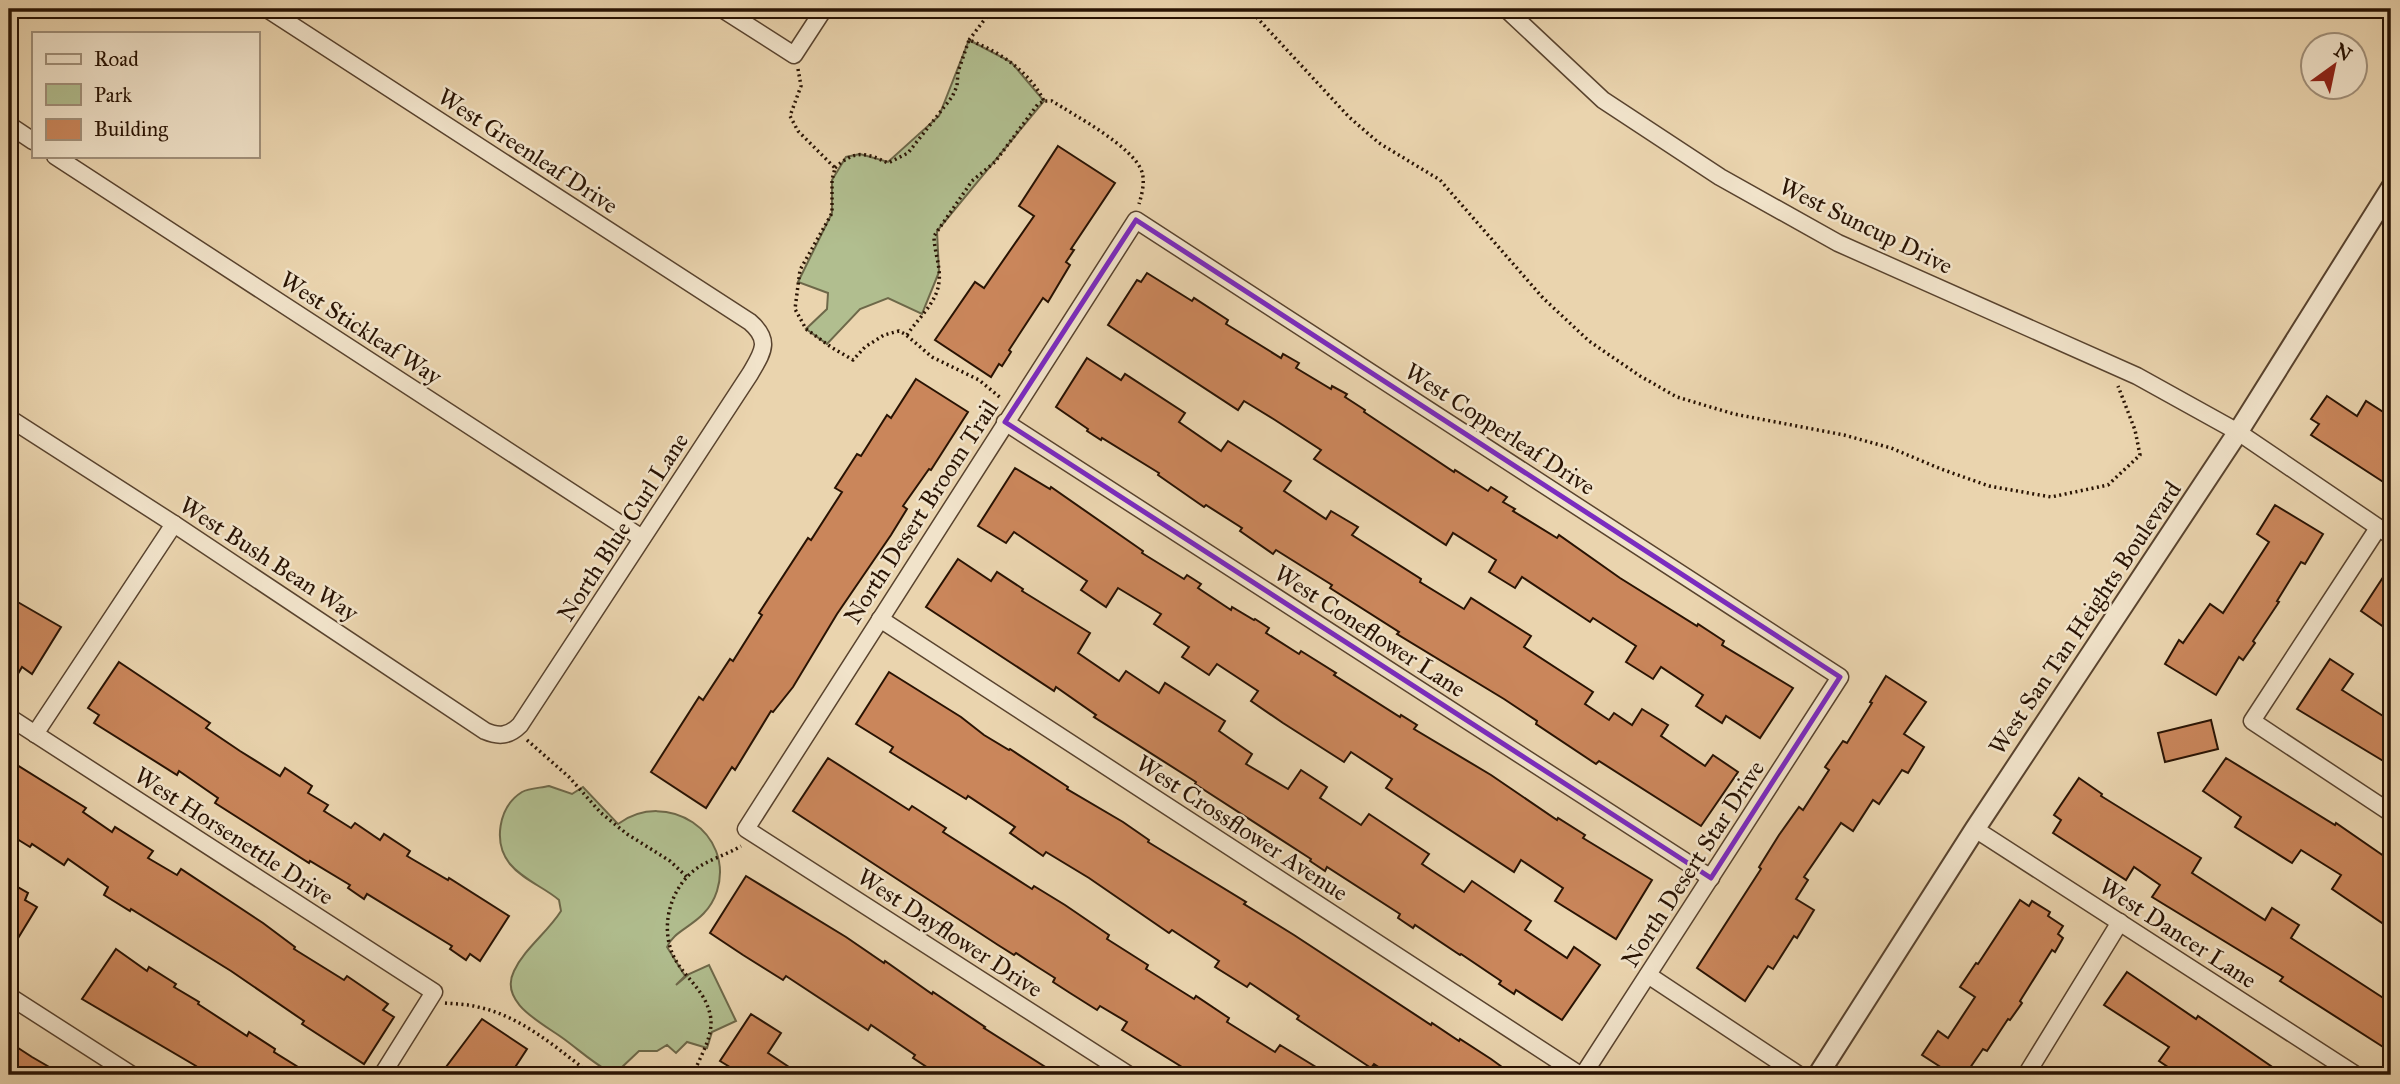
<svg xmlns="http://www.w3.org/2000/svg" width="2400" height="1084" font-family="'IM FELL Great Primer',serif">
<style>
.green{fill:#b1be8f;stroke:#6d6849;stroke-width:2}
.building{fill:#ca865b;stroke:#291303;stroke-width:2}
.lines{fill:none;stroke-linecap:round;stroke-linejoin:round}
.minor-casing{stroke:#59432e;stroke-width:19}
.tertiary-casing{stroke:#59432e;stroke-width:23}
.path{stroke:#291303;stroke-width:3.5;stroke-dasharray:2 3.5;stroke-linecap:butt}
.minor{stroke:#f1e3ca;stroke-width:16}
.tertiary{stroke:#f1e3ca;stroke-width:19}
.marked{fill:none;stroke:#7b2cbf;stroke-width:5;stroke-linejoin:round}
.labels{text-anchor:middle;stroke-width:5;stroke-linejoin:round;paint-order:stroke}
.street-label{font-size:24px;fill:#291303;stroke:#f1e3ca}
</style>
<rect width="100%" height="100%" fill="#ead4ae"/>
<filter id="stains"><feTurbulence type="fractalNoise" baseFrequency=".00286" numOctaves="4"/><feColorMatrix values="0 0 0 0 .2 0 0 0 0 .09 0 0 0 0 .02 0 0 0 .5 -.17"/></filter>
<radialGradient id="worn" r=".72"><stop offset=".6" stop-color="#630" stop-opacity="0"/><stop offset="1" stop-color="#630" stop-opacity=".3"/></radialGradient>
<!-- green -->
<g class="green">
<polygon points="969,40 1011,62 1044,101 937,231 939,272 922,314 888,298 860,309 827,344 806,329 827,309 828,293 798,282 832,213 832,180 846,157 860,154 888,162 939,116"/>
<path d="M549 786 572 794 583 787 618 824C667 788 735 833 717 891 706 925 675 927 667 947L685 976 676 985 689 974 709 965 736 1021 712 1032 707 1048 687 1042 676 1053 667 1045 657 1051H639L621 1068 608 1071C592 1062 579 1050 564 1039 544 1024 498 1003 514 971 525 948 547 933 561 911L559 900C544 887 523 880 510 864 493 843 498 807 522 792 529 788 541 788 549 786Z"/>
</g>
<!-- building -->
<g class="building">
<polygon points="1058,146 1115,183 1071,249 1074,250 1066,262 1070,265 1048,302 1043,298 1009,350 1011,352 1002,366 999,364 991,377 935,340 975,282 984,288 1034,216 1019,206"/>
<polygon points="1147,273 1192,301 1194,298 1228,320 1226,324 1281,358 1283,354 1299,363 1296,368 1331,389 1332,386 1347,394 1345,397 1365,410 1364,412 1454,472 1455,470 1488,491 1491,487 1507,497 1503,502 1515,509 1513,511 1557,538 1559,535 1620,578 1697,626 1698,624 1724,641 1722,645 1793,688 1760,738 1726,716 1722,723 1696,706 1703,695 1661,667 1653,679 1626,662 1636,646 1593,618 1590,622 1522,577 1515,588 1489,572 1496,560 1453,533 1446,545 1314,459 1321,450 1275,420 1244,401 1238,410 1108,325 1137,280 1141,282"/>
<polygon points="1087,358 1121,380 1125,374 1185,413 1179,422 1221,451 1228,441 1291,481 1284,491 1326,519 1331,511 1358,527 1352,535 1421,579 1420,582 1464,609 1471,598 1531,636 1524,647 1593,692 1585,704 1609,720 1614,713 1632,725 1642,709 1668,725 1661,736 1705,766 1713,755 1738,772 1701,826 1599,761 1596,764 1536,724 1537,721 1504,699 1397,634 1399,632 1330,588 1332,585 1276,550 1273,554 1240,531 1242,528 1206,505 1204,507 1191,498 1158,475 1159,473 1102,438 1101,440 1087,431 1088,429 1056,407"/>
<polygon points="916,379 968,412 931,470 929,469 903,506 907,509 891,535 837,614 793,687 773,712 771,711 735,770 732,767 706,808 651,772 699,697 703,700 730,659 733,661 762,615 759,613 808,538 811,540 842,492 835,488 857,454 861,456 887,415 891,418"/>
<polygon points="2327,396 2357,416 2366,401 2391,417 2391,487 2311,435 2319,424 2311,419"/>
<polygon points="1015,468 1050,489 1051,487 1143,551 1142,553 1184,579 1187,575 1201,584 1198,588 1231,610 1232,607 1254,620 1255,619 1269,628 1266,633 1299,654 1301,651 1336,673 1334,675 1400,717 1401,715 1417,725 1414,729 1491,775 1557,820 1558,818 1585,835 1583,838 1652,880 1616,939 1555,901 1563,888 1521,860 1514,872 1386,788 1392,779 1351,752 1344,762 1283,723 1251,701 1258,691 1217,664 1209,675 1182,657 1189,647 1154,624 1161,614 1118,588 1106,607 1081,590 1087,581 1014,532 1006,543 978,526"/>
<polygon points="2275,505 2323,534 2305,564 2301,562 2277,601 2279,602 2253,641 2255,643 2243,660 2239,657 2216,695 2165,664 2179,640 2183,643 2210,604 2223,613 2269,542 2257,534"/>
<polygon points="958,559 991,581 997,572 1023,589 1022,591 1090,633 1078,653 1119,681 1126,671 1159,693 1165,683 1225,721 1219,731 1252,754 1246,764 1288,789 1301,770 1327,787 1320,798 1361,825 1369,814 1429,854 1422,864 1464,892 1472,881 1531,921 1525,930 1567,958 1574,947 1600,965 1562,1020 1516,990 1514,994 1499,984 1501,981 1461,954 1460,955 1415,925 1413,928 1398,918 1400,914 1327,867 1325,871 1310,861 1311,859 1195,784 1196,782 1094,717 1096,715 1056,687 1054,691 926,607"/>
<polygon points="2391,565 2391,632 2361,611"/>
<polygon points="9,597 61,627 32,674 22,667 9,689"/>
<polygon points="2330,659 2353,674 2342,690 2391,721 2391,753 2385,762 2297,709"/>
<polygon points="119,662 210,723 206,728 240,751 280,776 285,768 312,786 308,793 328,805 324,811 351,828 355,823 380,840 384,834 410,851 407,856 448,880 449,878 509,916 480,961 470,954 466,960 450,949 452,946 367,894 364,899 348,888 350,885 310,861 309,863 215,803 218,798 179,771 177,775 94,723 99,715 88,708"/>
<polygon points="889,672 961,717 984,735 1009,750 1010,749 1068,787 1067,789 1123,822 1149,840 1148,842 1246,902 1244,904 1294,935 1431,1025 1432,1023 1459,1041 1460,1039 1491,1059 1513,1075 1391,1075 1374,1064 1371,1068 1297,1019 1299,1016 1250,983 1247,987 1215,967 1219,961 1172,930 1169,933 1089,878 1046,852 1043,856 1010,833 1015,827 968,796 966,799 890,752 893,747 856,724"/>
<polygon points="1886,676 1926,702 1904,734 1924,747 1908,773 1902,770 1879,804 1873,800 1853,831 1841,823 1804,877 1808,880 1796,899 1814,910 1797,938 1794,936 1773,969 1768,966 1745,1001 1697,968 1761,869 1759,867 1779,835 1799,807 1803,810 1829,770 1825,767 1843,741 1847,743 1872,703 1870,702"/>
<polygon points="2211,720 2218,749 2165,762 2158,733"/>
<polygon points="828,758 909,810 912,806 946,828 943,832 1032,889 1034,886 1065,905 1109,935 1107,939 1148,965 1146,969 1194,999 1196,996 1229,1018 1227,1022 1275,1052 1280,1045 1329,1075 1195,1075 1122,1030 1127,1022 1100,1006 1097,1010 1070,993 1053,982 1055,978 1036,966 1016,953 1014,955 998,945 793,811"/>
<polygon points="2226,758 2335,825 2336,823 2391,861 2391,929 2332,889 2341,875 2301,850 2292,863 2235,827 2241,817 2203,791"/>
<polygon points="9,760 86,808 83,812 112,832 115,827 153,851 148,858 177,875 181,869 263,923 295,947 294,949 344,980 347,976 388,1004 383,1010 394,1017 364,1064 302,1024 304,1021 231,971 131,909 130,911 104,895 108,887 68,859 64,865 32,844 30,847 9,834"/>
<polygon points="2079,778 2102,794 2101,796 2201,858 2192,873 2265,920 2272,908 2299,925 2291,938 2391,1003 2391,1052 2280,981 2283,977 2152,897 2160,885 2134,867 2126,880 2053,833 2061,820 2054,815"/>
<polygon points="746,876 846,937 884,963 885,961 932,994 933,992 985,1027 984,1028 1058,1075 939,1075 913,1058 915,1055 871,1025 868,1030 786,976 783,980 743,955 710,933"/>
<polygon points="9,882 28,893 25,900 37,907 9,953"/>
<polygon points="2020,900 2029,906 2032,901 2050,912 2048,916 2063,926 2058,934 2063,938 2055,952 2052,950 2020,1001 2022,1003 2010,1020 2008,1019 1987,1051 1983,1049 1965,1075 1953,1075 1922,1055 1938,1031 1948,1038 1975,997 1960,987 1976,963 1978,964"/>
<polygon points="116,949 147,971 149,967 176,984 174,987 199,1002 198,1004 247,1036 249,1032 275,1049 274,1052 311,1075 190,1075 196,1066 82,999"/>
<polygon points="2127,972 2196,1019 2198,1016 2284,1075 2180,1075 2159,1061 2169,1047 2104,1005"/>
<polygon points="751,1014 781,1033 768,1053 801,1075 743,1075 720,1061"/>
<polygon points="482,1019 527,1049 510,1075 440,1075"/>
<polygon points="9,1042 32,1057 63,1075 9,1075"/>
</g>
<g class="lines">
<!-- minor casing -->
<g class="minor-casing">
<g id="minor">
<polyline points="722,9 794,55 824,9"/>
<polyline points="1506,9 1603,100 1720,177 1838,243 2137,376 2238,432 2391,536"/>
<polyline points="9,125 33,141"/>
<polyline points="55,156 642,538"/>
<path d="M9 418 174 524 485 731C499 737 509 736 520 725L750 374C762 353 772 341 750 322L267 9"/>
<polyline points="1005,422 1711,878"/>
<polyline points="2378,528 2252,721 2391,813"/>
<polyline points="880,619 1580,1075"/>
<polyline points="9,717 434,992 382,1075"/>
<polyline points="35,734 174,524"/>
<polyline points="1975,829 2356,1075"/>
<polyline points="1648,975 1799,1075"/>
<polyline points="9,996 132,1075"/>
<polyline points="1129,1075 746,829 1136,220 1840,677 1583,1075"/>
<polyline points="2026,1075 2120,922"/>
</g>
</g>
<!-- tertiary casing -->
<g class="tertiary-casing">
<polyline id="tertiary" points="1818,1075 1975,829 2238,432 2391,188"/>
</g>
<!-- path -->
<g class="path">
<polyline points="1249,9 1349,117 1379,143 1440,180 1543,298 1589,341 1640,376 1677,397 1734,414 1844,435 1891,448 1941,469 1989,486 2051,497 2108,485 2140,455 2135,430 2118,386"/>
<polyline points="969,40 988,15 1007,13 1017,9"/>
<polyline points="798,69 801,86 790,116 798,131 835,168 832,180 832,213 800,270 795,309 806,329 831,347 853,360 865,347 884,335 899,331 905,334 932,357 979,380 1002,399"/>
<path d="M835 168C854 150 865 152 888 163L908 153 952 97 957 86 958 72 969 40C1000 52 1029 71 1044 101"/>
<path d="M907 335C918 318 937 303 939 282 941 267 934 251 934 236L972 181 995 162 1038 104 1044 101H1052C1074 115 1134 147 1142 172 1145 182 1142 194 1139 204"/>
<polyline points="527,740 569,777 601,813 627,834 670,861 687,877"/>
<path d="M445 1003C456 1004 467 1004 478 1007 521 1016 558 1049 592 1075"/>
<path d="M693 1075C700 1056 715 1035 710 1014 704 988 683 977 673 955 659 924 672 882 702 865 714 858 728 854 741 846"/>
</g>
<!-- minor -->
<use href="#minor" class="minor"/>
<!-- tertiary -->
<use href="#tertiary" class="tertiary"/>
</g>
<!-- marked area -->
<path class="marked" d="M1136 220 1840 677 1711 878 1005 422Z"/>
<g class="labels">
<!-- street labels -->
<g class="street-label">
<text transform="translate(528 151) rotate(33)" y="8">West Greenleaf Drive</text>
<text transform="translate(1866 226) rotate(26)" y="8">West Suncup Drive</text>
<text transform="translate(361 328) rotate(33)" y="8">West Stickleaf Way</text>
<text transform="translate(1500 429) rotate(33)" y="8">West Copperleaf Drive</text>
<text transform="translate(921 512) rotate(-57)" y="8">North Desert Broom Trail</text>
<text transform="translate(623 527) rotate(-57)" y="8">North Blue Curl Lane</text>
<text transform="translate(269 559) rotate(33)" y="8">West Bush Bean Way</text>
<text transform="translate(2085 618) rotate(-56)" y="8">West San Tan Heights Boulevard</text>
<text transform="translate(1370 631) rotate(33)" y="8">West Coneflower Lane</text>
<text transform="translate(1242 828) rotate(33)" y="8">West Crossflower Avenue</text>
<text transform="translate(234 836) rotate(33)" y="8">West Horsenettle Drive</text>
<text transform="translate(1693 864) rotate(-57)" y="8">North Desert Star Drive</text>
<text transform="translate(950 933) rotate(33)" y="8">West Dayflower Drive</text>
<text transform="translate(2178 933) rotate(33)" y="8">West Dancer Lane</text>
</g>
</g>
<!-- margin -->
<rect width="2400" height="1084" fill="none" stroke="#ead4ae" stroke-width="35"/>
<rect x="10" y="10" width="2379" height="1063" fill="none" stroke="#291303" stroke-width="3.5"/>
<rect x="18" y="18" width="2365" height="1049" fill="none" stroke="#291303" stroke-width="2"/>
<!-- legend -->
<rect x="32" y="32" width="228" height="126" fill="#f1e3ca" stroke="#a1907a" stroke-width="2"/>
<rect x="46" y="54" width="35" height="10" fill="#f1e3ca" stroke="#a1907a" stroke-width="2"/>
<text x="94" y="66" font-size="21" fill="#291303">Road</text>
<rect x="46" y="84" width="35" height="21" fill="#b1be8f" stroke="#a1907a" stroke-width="2"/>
<text x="94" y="102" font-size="21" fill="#291303">Park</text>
<rect x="46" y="119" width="35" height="21" fill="#ca865b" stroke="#a1907a" stroke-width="2"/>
<text x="94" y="136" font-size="21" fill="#291303">Building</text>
<!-- north arrow -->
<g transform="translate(2334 66) rotate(33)"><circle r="33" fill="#f1e3ca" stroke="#a1907a" stroke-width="2"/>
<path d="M0-5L12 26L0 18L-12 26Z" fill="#8f2418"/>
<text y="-10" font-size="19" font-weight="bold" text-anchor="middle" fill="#291303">N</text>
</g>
<rect width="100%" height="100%" filter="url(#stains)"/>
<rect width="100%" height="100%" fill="url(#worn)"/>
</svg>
